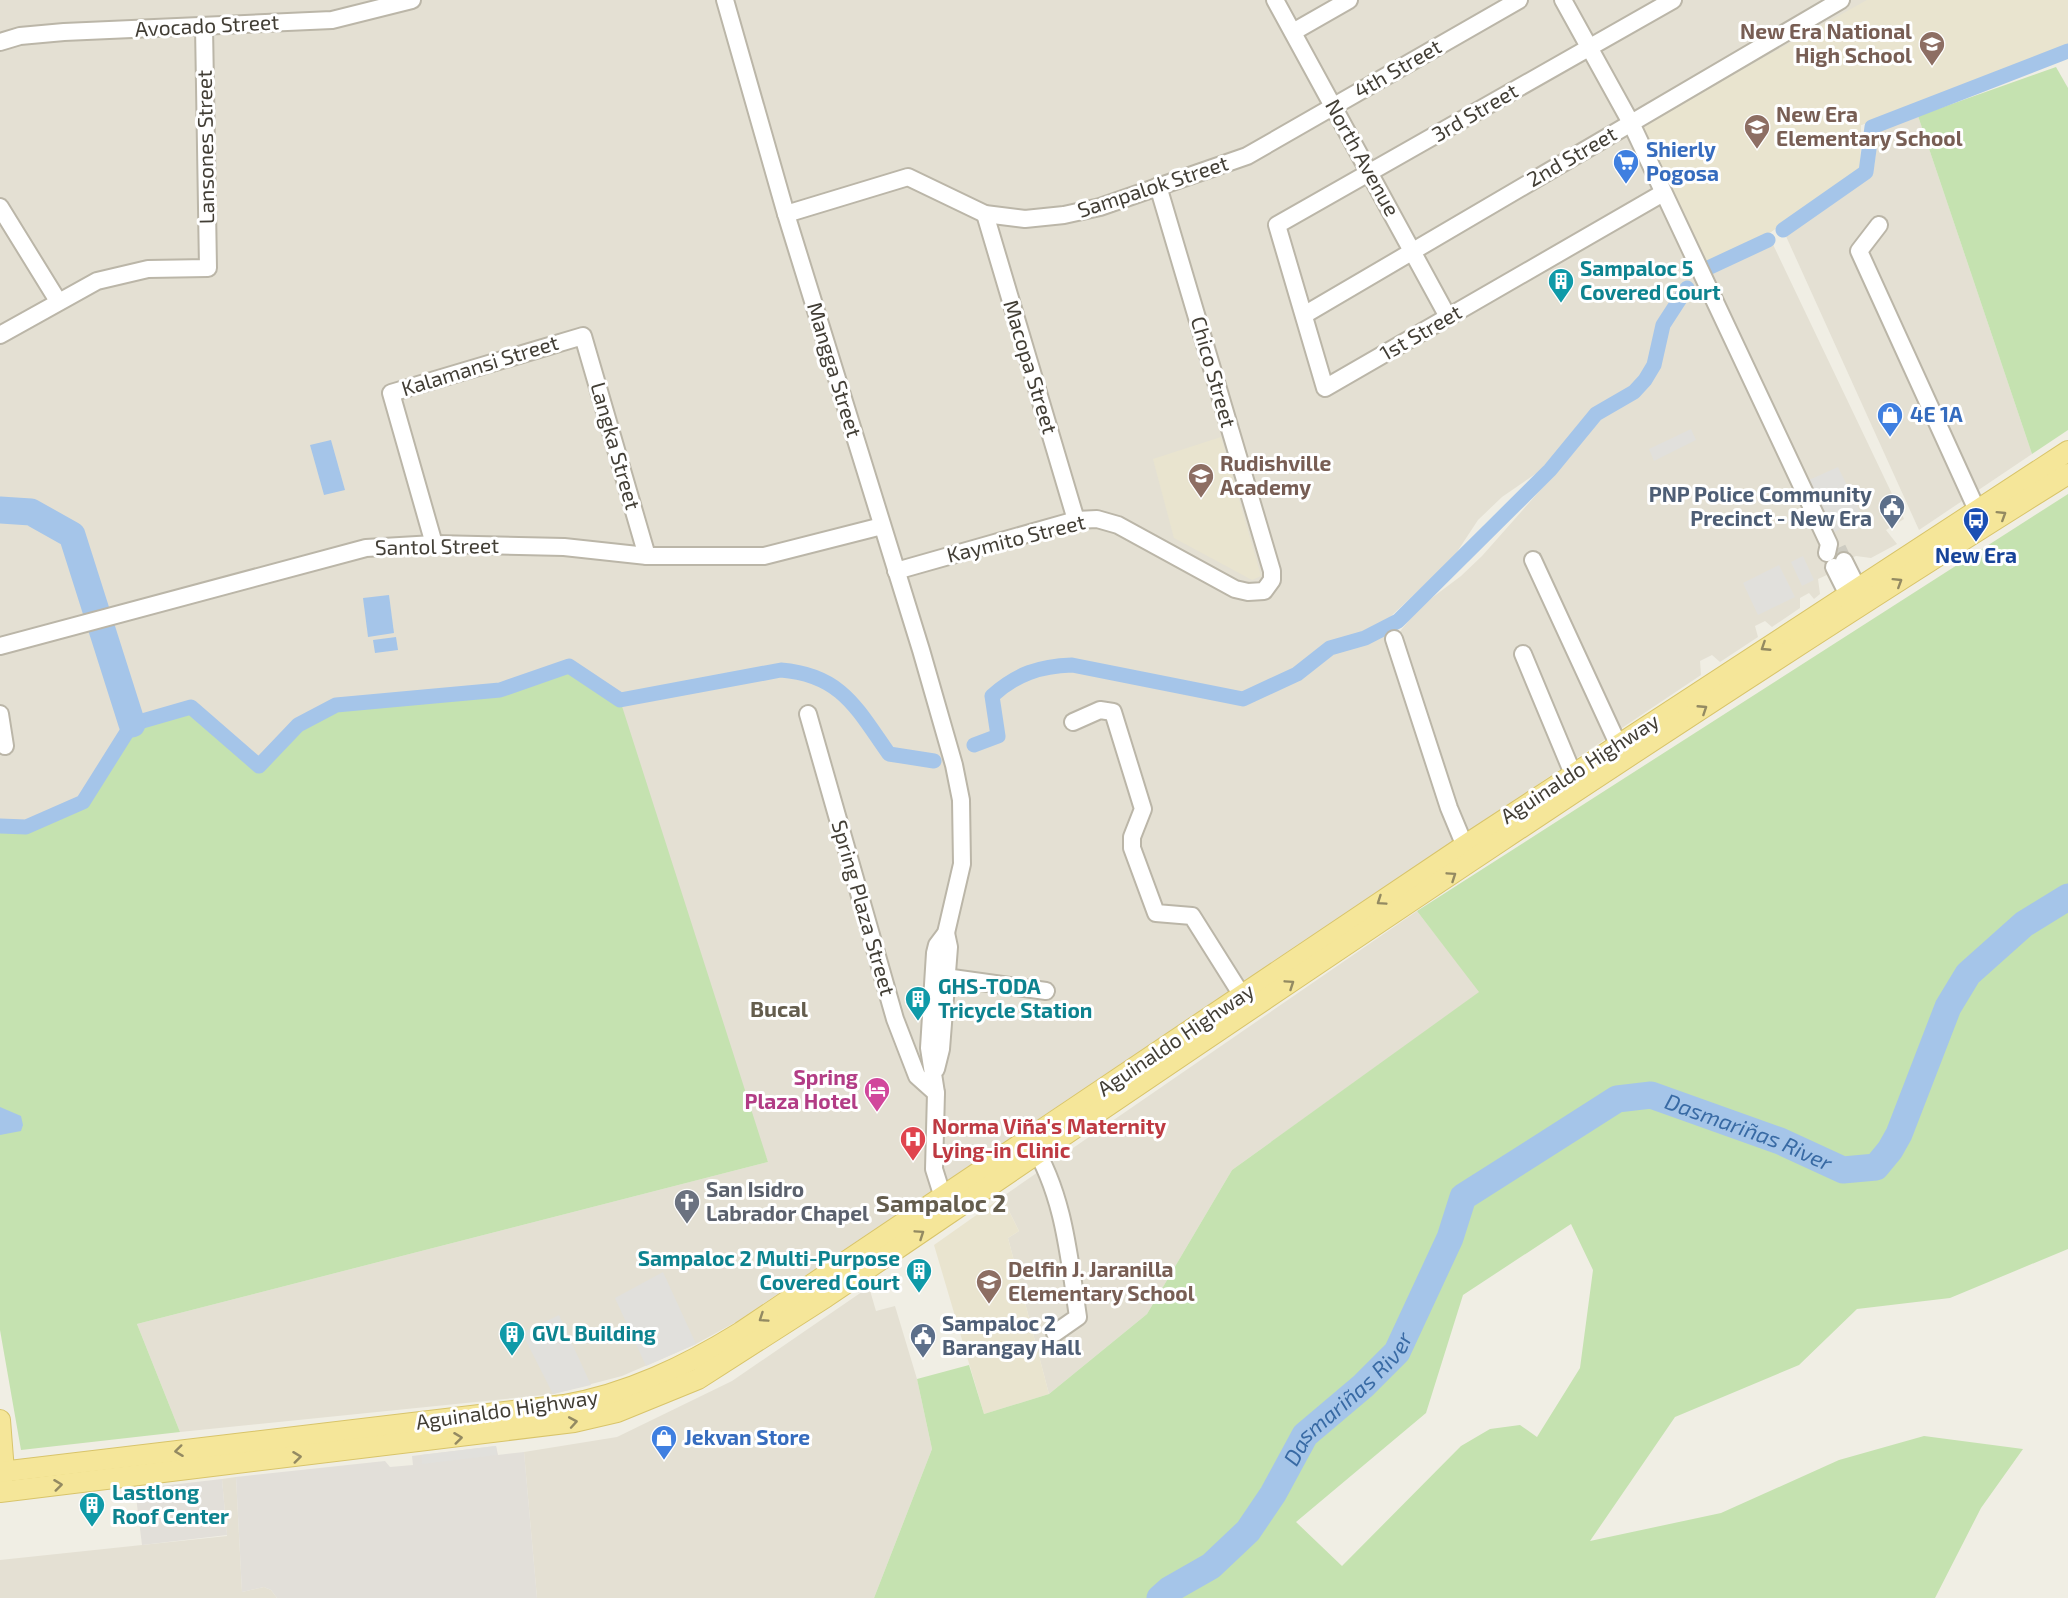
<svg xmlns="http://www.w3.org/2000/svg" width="2068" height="1598" font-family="'Exo 2',sans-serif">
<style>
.residential{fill:#e4e0d3;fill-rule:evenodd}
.industrial{fill:#e2dfd9}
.education{fill:#e9e4cf}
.green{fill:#c5e2b0;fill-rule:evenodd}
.parking{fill:#e1e0dc}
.water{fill:#a5c5e9}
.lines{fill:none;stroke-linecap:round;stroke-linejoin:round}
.canal{stroke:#a5c5e9;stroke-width:15}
.river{stroke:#a5c5e9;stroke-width:27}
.minor-tunnel{stroke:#cdcbc1;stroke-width:16;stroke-dasharray:16 8;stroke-linecap:butt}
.minor-casing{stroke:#bbb6a8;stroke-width:20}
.major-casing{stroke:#d8c46a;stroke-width:22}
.minor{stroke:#fff;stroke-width:16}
.major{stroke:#f5e699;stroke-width:20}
.oneway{stroke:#938a62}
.labels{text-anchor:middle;stroke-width:6;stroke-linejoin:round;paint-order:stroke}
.street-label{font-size:21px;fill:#423e35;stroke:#fff}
.education-label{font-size:21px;font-weight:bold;fill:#785e54;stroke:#fff;text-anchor:start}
.shop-label{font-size:21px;font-weight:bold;fill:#366cbe;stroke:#fff;text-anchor:start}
.culture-label{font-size:21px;font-weight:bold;fill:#0d838f;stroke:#fff;text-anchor:start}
.service-label{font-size:21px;font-weight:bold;fill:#4e5e75;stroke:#fff;text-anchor:end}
.transit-label{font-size:21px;font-weight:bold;fill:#164399;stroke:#fff}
.hotel-label{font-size:21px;font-weight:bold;fill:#b23c85;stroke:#fff;text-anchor:end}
.health-label{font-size:21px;font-weight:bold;fill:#be3a42;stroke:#fff;text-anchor:start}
.worship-label{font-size:21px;font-weight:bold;fill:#5b616d;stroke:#fff;text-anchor:start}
.neighbourhood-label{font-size:22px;font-weight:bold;fill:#645d4d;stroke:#fff}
.water-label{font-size:22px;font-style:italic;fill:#386aa4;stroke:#fff}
.quarter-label{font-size:24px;font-weight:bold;fill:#645d4d;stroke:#fff}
</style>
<rect width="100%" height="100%" fill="#f0eee4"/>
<!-- residential -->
<g class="residential">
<path d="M0 0H2068V47L1983 77 1917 107 1861 125 1860 168 1768 234 1904 519 1886 530 1897 544 1871 558 1856 556 1827 570 1829 574 1818 579 1820 594 1814 599 1809 593 1800 598V608L1772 627 1765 621 1755 626 1758 637 1720 662 1712 655 1700 661 1701 675 736 1322 696 1344 622 1376 553 1394 180 1432 137 1324 768 1162 588 680 569 666 500 690 336 705 298 725 259 766 132 724 83 802 26 827 0 826ZM1568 439 1575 451 1482 556 1461 576 1421 606 1392 641 1388 619 1453 558 1478 520 1502 497 1547 466Z"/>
<polygon points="1918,116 2032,454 1919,530 1785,234 1873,174 1879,129"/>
<polygon points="1417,911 1480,992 1232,1170 1147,1314 1049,1394 1008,1238 1019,1231 1002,1197"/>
<polygon points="869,1287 876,1311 895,1306 917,1379 932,1449 874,1598 537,1598 524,1452 617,1437 732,1381"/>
<polygon points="236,1477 242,1592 264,1587 271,1590 277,1598 0,1598 0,1560 227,1536 222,1479"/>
</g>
<!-- industrial -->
<g class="industrial">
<polygon points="496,1446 498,1455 524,1452 537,1598 277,1598 271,1590 264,1587 242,1592 236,1477 385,1461 390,1467 413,1465 412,1456"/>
<polygon points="222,1479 227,1535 142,1545 135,1489"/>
</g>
<!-- education -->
<g class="education">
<polygon points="1867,0 2068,0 2068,47 1983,77 1917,107 1861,125 1860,168 1768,234 1708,263 1644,130 1645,124"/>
<polygon points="1221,437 1261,576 1252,580 1174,538 1153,459"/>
<polygon points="1002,1197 1019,1231 1008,1238 1049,1394 984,1414 934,1245"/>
</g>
<!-- green -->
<g class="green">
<polygon points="2056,67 2068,88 2068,430 2032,454 1918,116"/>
<path d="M2068 494V1249L1950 1298 1857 1309 1799 1365 1675 1417 1590 1541 1721 1513 1839 1460 1924 1436 2023 1449 1981 1508 1935 1598H874L932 1449 917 1379 969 1365 984 1414 1049 1394 1147 1314 1232 1170 1479 992 1417 911ZM1571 1224 1593 1270 1580 1368 1537 1437 1520 1425 1490 1429 1461 1446 1342 1566 1296 1522 1426 1413 1463 1295Z"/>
<polygon points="569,666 620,700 768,1162 137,1324 180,1432 21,1450 0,1330 0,826 26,827 83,802 132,724 191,707 259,765 298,725 336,705 500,690"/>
</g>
<!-- parking -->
<g class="parking">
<polygon points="1691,429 1696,440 1654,461 1649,449"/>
<polygon points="1838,467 1863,518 1834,532 1809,480"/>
<polygon points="1803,556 1814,580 1802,586 1791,562"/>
<polygon points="1779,565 1795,597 1758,615 1743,583"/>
<polygon points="663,1272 696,1344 646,1366 615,1298"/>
<polygon points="559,1315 591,1385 553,1394 522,1333"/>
<polygon points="496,1446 497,1455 422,1464 421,1455"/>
</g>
<!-- water -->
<g class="water">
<polygon points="331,440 345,490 324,495 310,445"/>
<polygon points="389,595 394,633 368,637 363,598"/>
<polygon points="396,637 398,650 375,653 373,640"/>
<polygon points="0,1107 21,1116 23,1125 21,1131 0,1135"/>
</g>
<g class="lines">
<!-- canal -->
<g class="canal">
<polyline points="1783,230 1866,172 1872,127 2068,51"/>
<polyline points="1708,268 1768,240"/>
<path d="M974 745 998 736 992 696C1016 674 1040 666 1072 665L1243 699 1297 674 1330 648 1365 638 1398 621 1550 470 1596 414 1634 392 1645 380 1654 365 1663 325 1687 288"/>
<path d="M0 826 26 827 83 802 132 724 191 707 259 766 298 725 336 705 500 690 569 666 620 700 781 670C842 675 857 709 889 754L934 761"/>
</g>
<!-- river -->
<g class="river">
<polyline points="0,510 31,512 72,535 132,724"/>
<path id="s1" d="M1160 1598 1169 1590 1211 1566 1248 1531 1273 1494 1305 1435 1363 1386 1397 1352 1450 1238 1463 1197 1617 1099 1651 1095 1780 1141 1843 1170 1876 1167 1890 1150 1899 1134 1948 1007 1968 974 2024 924 2068 897"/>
</g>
<!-- minor-tunnel -->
<polyline class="minor-tunnel" points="1838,548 1844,561"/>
<!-- minor casing -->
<g class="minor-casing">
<g id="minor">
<polyline points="725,0 786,214 921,650 954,765 961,800 962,864 946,933 937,945 935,953 929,1048 936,1093 934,1169 946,1207"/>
<polyline points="1275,0 1448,317"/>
<polyline points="1563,0 1631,123 1829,544 1827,553"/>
<polyline points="1293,32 1349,0"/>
<polyline points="0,42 20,36 64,32 332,20 412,0"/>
<polyline points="1663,193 1325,388 1277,225 1673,0"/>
<polyline points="0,207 58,301"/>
<polyline points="786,214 908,177 985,214 1025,219 1064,215 1100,207 1247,156 1519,0"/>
<polyline points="985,214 1076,520"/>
<polyline points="1879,225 1859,251 1977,510"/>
<polyline points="1304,315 1841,0"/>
<polyline points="0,335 97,281 148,269 208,268 204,26"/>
<polyline points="434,544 391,393 583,336 647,556"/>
<polyline points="1533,560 1618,744"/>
<polyline points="1844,561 1857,587 1859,601"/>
<polyline points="1834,567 1847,593 1857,603"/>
<polyline points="896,571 1076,520 1097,519 1118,525 1235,589 1248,592 1264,591 1272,580 1272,571 1158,186"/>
<polyline points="1394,639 1449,808 1469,856"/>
<polyline points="0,646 366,548 434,544 564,547 647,556 764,556 882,526"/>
<polyline points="1523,654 1573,774"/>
<polyline points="0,714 5,746"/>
<polyline points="808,714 895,1019 917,1076 936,1093"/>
<polyline points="1073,722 1100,710 1113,712 1143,809 1132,837 1132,848 1156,913 1192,916 1248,1005"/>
<polyline points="945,977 1046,991"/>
<polyline points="936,1069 941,1049 949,947 946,933"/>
<path d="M1031 1142C1064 1194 1069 1257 1078 1317L1055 1333"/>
</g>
</g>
<!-- major casing -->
<g class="major-casing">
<g id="major">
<polyline points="0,1420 4,1471 1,1484"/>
<path d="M0 1472 564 1405C628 1394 686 1366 741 1332L1464 846 2068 451"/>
<path d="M0 1492 574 1422 617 1412 698 1379 826 1297C1237 1018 1647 737 2068 474"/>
</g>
</g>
<!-- minor -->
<use href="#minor" class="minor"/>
<!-- major -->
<use href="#major" class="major"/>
</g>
<!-- one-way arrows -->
<defs><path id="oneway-chevron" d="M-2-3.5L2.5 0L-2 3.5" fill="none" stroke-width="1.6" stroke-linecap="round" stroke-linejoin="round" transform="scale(1.5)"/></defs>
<g class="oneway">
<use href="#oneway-chevron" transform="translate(2002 515) rotate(-32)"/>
<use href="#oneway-chevron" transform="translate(1898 582) rotate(-32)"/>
<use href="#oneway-chevron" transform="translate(1765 647) rotate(147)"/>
<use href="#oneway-chevron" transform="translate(1703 709) rotate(-33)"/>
<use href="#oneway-chevron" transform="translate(1452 876) rotate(-34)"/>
<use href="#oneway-chevron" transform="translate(1381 901) rotate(146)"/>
<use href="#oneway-chevron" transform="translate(1290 984) rotate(-34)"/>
<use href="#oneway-chevron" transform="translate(920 1234) rotate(-34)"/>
<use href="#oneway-chevron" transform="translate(763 1318) rotate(146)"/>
<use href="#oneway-chevron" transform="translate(573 1422) rotate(-10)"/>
<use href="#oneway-chevron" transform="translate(458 1438) rotate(-7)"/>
<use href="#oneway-chevron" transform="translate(179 1451) rotate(173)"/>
<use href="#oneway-chevron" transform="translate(297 1457) rotate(-7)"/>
<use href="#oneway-chevron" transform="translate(58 1485) rotate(-7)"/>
</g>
<!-- icons -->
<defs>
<g id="school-pin" transform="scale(1.35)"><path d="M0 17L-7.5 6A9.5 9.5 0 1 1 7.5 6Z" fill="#8d6e63" stroke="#fff"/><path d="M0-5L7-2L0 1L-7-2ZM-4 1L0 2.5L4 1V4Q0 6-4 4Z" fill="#fff"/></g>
<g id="supermarket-pin" transform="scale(1.35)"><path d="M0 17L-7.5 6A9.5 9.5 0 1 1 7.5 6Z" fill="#3f7fe0" stroke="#fff"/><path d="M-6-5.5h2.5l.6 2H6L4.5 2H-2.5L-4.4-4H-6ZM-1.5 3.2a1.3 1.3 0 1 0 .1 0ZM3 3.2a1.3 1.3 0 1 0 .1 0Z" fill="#fff"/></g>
<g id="building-pin" transform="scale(1.35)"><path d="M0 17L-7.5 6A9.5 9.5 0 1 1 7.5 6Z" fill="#0f9aa8" stroke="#fff"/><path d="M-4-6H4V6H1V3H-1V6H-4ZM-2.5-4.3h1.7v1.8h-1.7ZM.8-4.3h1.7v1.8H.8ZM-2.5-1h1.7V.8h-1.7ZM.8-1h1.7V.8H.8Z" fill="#fff"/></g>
<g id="shop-pin" transform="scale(1.35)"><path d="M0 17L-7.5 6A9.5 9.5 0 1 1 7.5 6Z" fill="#3f7fe0" stroke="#fff"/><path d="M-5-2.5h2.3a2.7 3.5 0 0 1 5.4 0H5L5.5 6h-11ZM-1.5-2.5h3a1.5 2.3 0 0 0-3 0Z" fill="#fff"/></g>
<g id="civic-pin" transform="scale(1.35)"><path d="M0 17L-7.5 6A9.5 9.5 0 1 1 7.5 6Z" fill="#5c6f8a" stroke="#fff"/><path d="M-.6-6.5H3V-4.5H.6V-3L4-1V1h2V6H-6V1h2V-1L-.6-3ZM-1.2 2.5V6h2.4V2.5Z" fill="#fff"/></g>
<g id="bus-pin" transform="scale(1.35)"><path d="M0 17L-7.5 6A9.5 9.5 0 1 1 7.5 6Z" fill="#1a4fb4" stroke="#fff"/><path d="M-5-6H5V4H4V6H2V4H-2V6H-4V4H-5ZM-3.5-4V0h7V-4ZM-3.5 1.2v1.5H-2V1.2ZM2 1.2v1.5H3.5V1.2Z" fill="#fff"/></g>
<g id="hotel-pin" transform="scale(1.35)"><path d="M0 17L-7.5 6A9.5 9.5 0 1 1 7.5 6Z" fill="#d1479c" stroke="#fff"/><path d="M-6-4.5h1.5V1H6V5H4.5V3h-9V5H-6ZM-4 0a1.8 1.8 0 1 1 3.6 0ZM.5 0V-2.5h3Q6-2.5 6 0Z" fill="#fff"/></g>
<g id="hospital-pin" transform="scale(1.35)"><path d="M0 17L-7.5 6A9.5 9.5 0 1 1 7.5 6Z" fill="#e0444e" stroke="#fff"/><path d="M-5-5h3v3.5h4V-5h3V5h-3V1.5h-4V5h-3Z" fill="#fff"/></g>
<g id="church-pin" transform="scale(1.35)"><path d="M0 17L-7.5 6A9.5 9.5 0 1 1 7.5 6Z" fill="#6b7280" stroke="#fff"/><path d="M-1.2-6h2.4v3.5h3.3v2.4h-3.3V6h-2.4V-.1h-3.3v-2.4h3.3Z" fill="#fff"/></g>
</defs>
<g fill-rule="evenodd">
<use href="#school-pin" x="1932" y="44"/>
<use href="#school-pin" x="1757" y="127"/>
<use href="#supermarket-pin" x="1626" y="162"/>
<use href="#building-pin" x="1561" y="281"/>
<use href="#shop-pin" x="1890" y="415"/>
<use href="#school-pin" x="1201" y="476"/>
<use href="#civic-pin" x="1892" y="507"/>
<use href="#bus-pin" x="1976" y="520"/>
<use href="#building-pin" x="918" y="999"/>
<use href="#hotel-pin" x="877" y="1090"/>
<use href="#hospital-pin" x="913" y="1139"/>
<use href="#church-pin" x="687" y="1202"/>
<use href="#building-pin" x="919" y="1271"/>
<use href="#school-pin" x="989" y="1282"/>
<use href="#building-pin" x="512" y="1334"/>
<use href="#civic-pin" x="923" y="1336"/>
<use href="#shop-pin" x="664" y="1438"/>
<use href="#building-pin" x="92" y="1505"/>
</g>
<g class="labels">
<!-- street labels -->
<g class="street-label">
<text transform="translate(207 26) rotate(-3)" y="7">Avocado Street</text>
<text transform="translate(1398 69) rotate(-30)" y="7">4th Street</text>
<text transform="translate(1475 113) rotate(-30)" y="7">3rd Street</text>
<text transform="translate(206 147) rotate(-91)" y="7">Lansones Street</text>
<text transform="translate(1572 157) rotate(-30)" y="7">2nd Street</text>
<text transform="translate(1362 158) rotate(61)" y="7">North Avenue</text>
<text transform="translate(1153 187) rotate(-18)" y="7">Sampalok Street</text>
<text transform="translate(1421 333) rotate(-30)" y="7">1st Street</text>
<text transform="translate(480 366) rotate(-17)" y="7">Kalamansi Street</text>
<text transform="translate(1030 367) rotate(73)" y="7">Macopa Street</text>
<text transform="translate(834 370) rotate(73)" y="7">Mangga Street</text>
<text transform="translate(1213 372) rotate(74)" y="7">Chico Street</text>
<text transform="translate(615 446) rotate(74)" y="7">Langka Street</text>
<text transform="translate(1016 539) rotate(-14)" y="7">Kaymito Street</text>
<text transform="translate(437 547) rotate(-1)" y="7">Santol Street</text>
<text transform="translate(1580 769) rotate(-33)" y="7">Aguinaldo Highway</text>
<text transform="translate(863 908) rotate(74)" y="7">Spring Plaza Street</text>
<text transform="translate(1176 1040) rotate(-34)" y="7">Aguinaldo Highway</text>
<text transform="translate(507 1410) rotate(-8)" y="7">Aguinaldo Highway</text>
</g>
<!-- education labels -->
<g class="education-label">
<text x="1912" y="39" text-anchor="end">New Era National<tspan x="1912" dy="24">High School</tspan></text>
<text x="1776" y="122">New Era<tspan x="1776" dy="24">Elementary School</tspan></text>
<text x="1220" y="471">Rudishville<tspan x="1220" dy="24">Academy</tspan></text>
<text x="1008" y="1277">Delfin J. Jaranilla<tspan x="1008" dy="24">Elementary School</tspan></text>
</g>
<!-- shop labels -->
<g class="shop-label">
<text x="1646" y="157">Shierly<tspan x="1646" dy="24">Pogosa</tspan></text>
<text x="1910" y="422">4E 1A</text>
<text x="684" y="1445">Jekvan Store</text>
</g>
<!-- culture labels -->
<g class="culture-label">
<text x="1580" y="276">Sampaloc 5<tspan x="1580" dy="24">Covered Court</tspan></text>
<text x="938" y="994">GHS-TODA<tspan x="938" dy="24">Tricycle Station</tspan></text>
<text x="900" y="1266" text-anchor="end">Sampaloc 2 Multi-Purpose<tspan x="900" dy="24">Covered Court</tspan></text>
<text x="532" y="1341">GVL Building</text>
<text x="112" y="1500">Lastlong<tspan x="112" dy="24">Roof Center</tspan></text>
</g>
<!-- service labels -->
<g class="service-label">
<text x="1872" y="502">PNP Police Community<tspan x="1872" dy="24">Precinct - New Era</tspan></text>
<text x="942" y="1331" text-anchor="start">Sampaloc 2<tspan x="942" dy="24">Barangay Hall</tspan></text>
</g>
<!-- transit labels -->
<g class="transit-label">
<text x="1976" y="563">New Era</text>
</g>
<!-- hotel labels -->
<g class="hotel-label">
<text x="858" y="1085">Spring<tspan x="858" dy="24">Plaza Hotel</tspan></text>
</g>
<!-- health labels -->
<g class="health-label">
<text x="932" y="1134">Norma Viña's Maternity<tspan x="932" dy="24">Lying-in Clinic</tspan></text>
</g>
<!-- worship labels -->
<g class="worship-label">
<text x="706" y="1197">San Isidro<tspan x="706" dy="24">Labrador Chapel</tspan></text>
</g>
<!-- neighbourhood labels -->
<g class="neighbourhood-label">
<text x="779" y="1017">Bucal</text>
</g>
<!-- water labels -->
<g class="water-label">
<text dy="8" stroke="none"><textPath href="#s1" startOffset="837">Dasmariñas River</textPath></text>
<text dy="8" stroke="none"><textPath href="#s1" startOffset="279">Dasmariñas River</textPath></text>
</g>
<!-- quarter labels -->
<g class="quarter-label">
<text x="941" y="1212">Sampaloc 2</text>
</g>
</g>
</svg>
